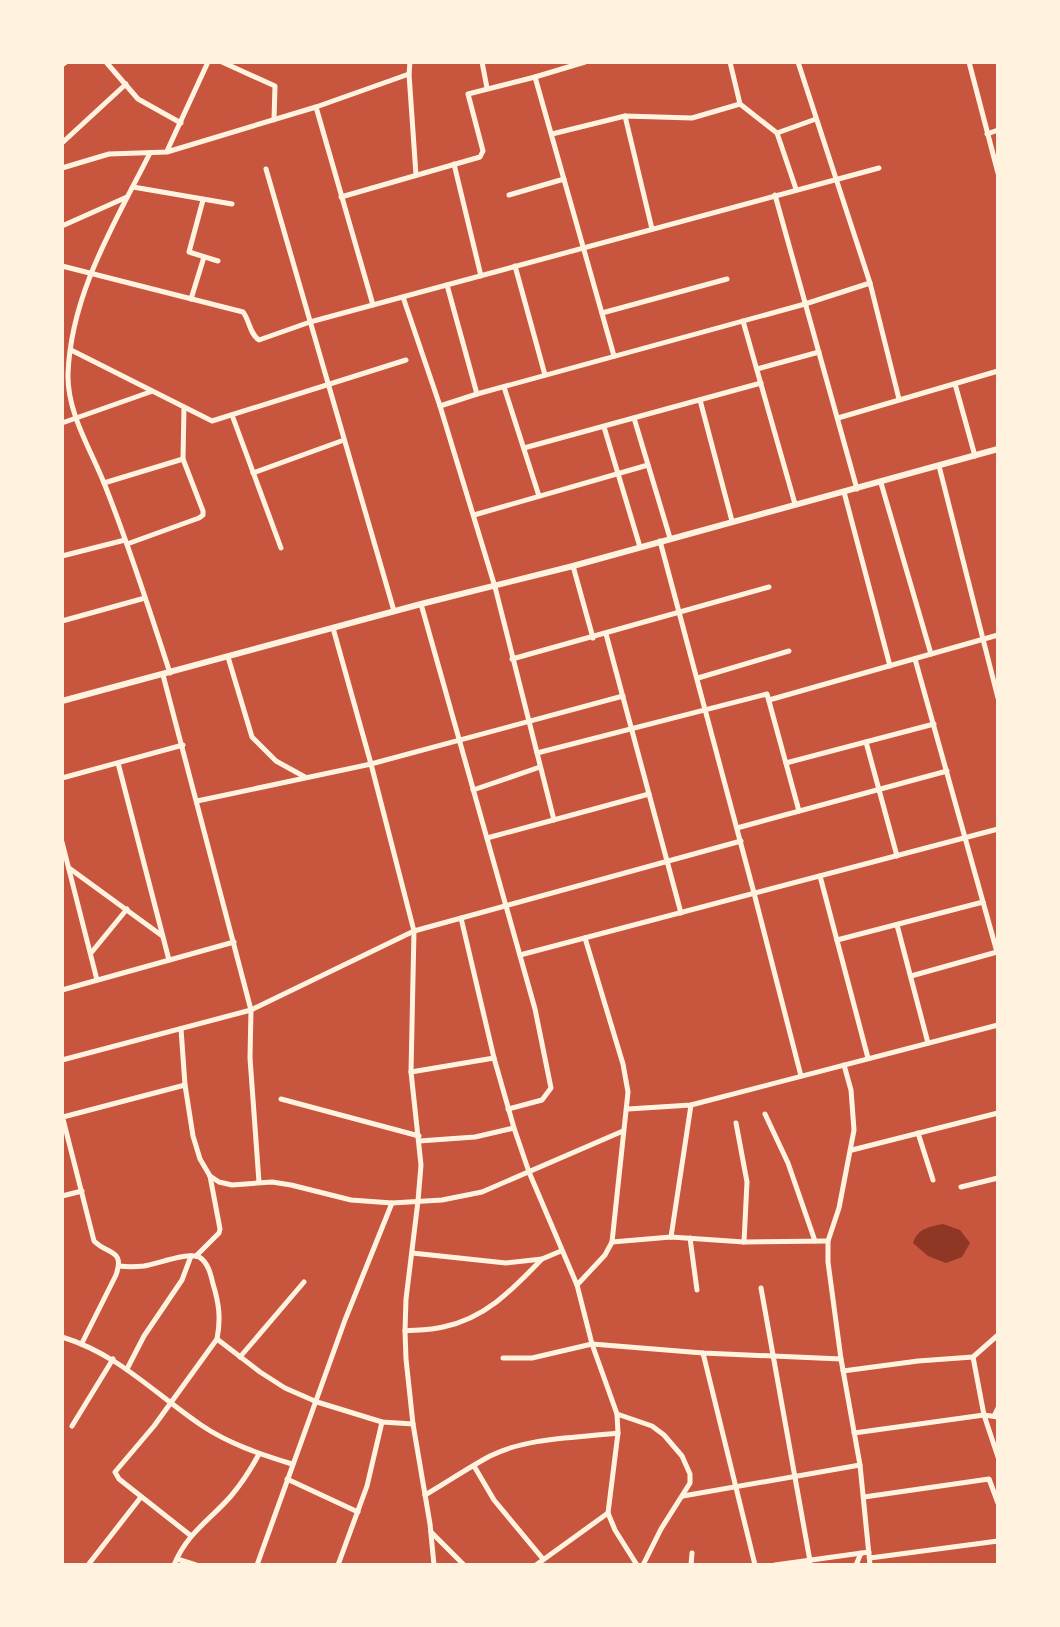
<svg xmlns="http://www.w3.org/2000/svg" width="1060" height="1627" font-family="'IBM Plex Serif',serif">
<style>
.water{fill:#8f3625}
.lines{fill:none;stroke-linecap:round;stroke-linejoin:round}
.minor{stroke:#fff3e0;stroke-width:5}
.tertiary{stroke:#fff3e0;stroke-width:6}
</style>
<rect width="100%" height="100%" fill="#c8553d"/>
<!-- water -->
<path class="water" d="M943 1224 960 1230 970 1243 962 1257 946 1263 928 1256 913 1243C918 1228 929 1227 943 1224Z"/>
<g class="lines">
<!-- minor -->
<g class="minor">
<polyline points="106,62 138,99 181,123"/>
<polyline points="222,62 275,86 274,120"/>
<polyline points="410,62 409,74 416,175"/>
<polyline points="482,62 487,88"/>
<polyline points="730,62 740,104 777,133"/>
<polyline points="798,62 870,283 899,399"/>
<polyline points="969,62 998,173"/>
<polyline points="62,65 66,62"/>
<polyline points="535,77 614,356"/>
<polyline points="316,107 373,305"/>
<polyline points="625,116 652,229"/>
<polyline points="552,134 625,116 692,118 740,104"/>
<polyline points="987,134 998,130"/>
<polyline points="62,143 126,84"/>
<polyline points="167,151 208,62"/>
<path d="M150 153C115 223 71 293 68 374 67 412 90 448 104 483 129 545 149 609 170 673"/>
<polyline points="454,164 481,276"/>
<polyline points="62,168 109,154 167,152 316,107 409,74"/>
<polyline points="266,169 394,611"/>
<polyline points="133,187 232,204"/>
<polyline points="796,189 777,133 816,119"/>
<polyline points="509,195 564,179"/>
<polyline points="775,195 857,489"/>
<polyline points="341,197 480,157 483,151 468,94 535,77 585,62"/>
<polyline points="203,200 189,252 218,261"/>
<polyline points="62,226 127,197"/>
<path d="M62 266 243 312C250 321 249 333 259 340L310 322 879 168"/>
<polyline points="515,266 545,375"/>
<polyline points="447,285 477,394"/>
<polyline points="403,297 440,406 495,587 554,820"/>
<polyline points="191,299 204,257"/>
<polyline points="602,313 727,279"/>
<polyline points="743,321 795,504"/>
<polyline points="71,350 212,421 406,360"/>
<polyline points="757,369 819,352"/>
<polyline points="955,384 975,456"/>
<polyline points="504,387 539,496"/>
<polyline points="700,400 732,521"/>
<polyline points="440,406 477,394 805,304 870,283"/>
<polyline points="232,415 281,548"/>
<polyline points="634,418 670,538"/>
<polyline points="838,418 998,371"/>
<polyline points="62,423 150,392"/>
<polyline points="604,427 640,547"/>
<polyline points="524,448 761,383"/>
<polyline points="939,466 998,698"/>
<polyline points="253,473 344,440"/>
<polyline points="104,483 183,459"/>
<polyline points="881,483 931,654"/>
<polyline points="844,492 890,666"/>
<polyline points="474,515 648,465"/>
<polyline points="660,541 754,893 801,1076"/>
<polyline points="127,544 199,518 203,515 203,511 183,459 184,407"/>
<polyline points="62,556 125,540"/>
<polyline points="573,566 593,638"/>
<polyline points="421,604 535,1009 551,1088 542,1100 508,1109"/>
<polyline points="62,621 145,598"/>
<polyline points="333,628 371,764 414,931 411,1072 421,1165 418,1201 406,1299 405,1331 406,1359 413,1424 430,1524 434,1565"/>
<polyline points="606,634 681,913"/>
<polyline points="228,657 252,737 276,761 305,777"/>
<polyline points="512,659 769,587"/>
<polyline points="915,659 997,952"/>
<polyline points="163,675 251,1010 250,1058 259,1182"/>
<polyline points="698,678 789,651"/>
<polyline points="769,700 998,635"/>
<polyline points="866,742 897,856"/>
<polyline points="537,753 767,694 799,811"/>
<polyline points="118,763 169,960"/>
<polyline points="786,763 934,724"/>
<polyline points="62,778 183,745"/>
<polyline points="473,790 540,767"/>
<polyline points="197,801 371,764 623,696"/>
<polyline points="737,828 947,771"/>
<polyline points="487,838 649,794"/>
<polyline points="62,842 97,980"/>
<polyline points="69,868 161,935"/>
<polyline points="820,876 868,1058"/>
<polyline points="461,918 494,1058 514,1128 529,1172 577,1285 592,1344 617,1414 618,1433 608,1513 615,1530 637,1565"/>
<polyline points="897,925 928,1043"/>
<polyline points="837,940 983,902"/>
<polyline points="91,953 127,909"/>
<polyline points="520,955 998,829"/>
<polyline points="911,976 997,952"/>
<polyline points="62,990 234,942"/>
<polyline points="181,1029 185,1085 193,1136 200,1159 210,1176 220,1229 219,1233 196,1256"/>
<polyline points="62,1060 251,1010 414,931 741,841"/>
<polyline points="844,1065 851,1090 854,1130 839,1208 828,1241 828,1262 841,1359 860,1465 870,1565"/>
<polyline points="411,1072 494,1058"/>
<polyline points="281,1099 419,1136"/>
<polyline points="628,1109 691,1105 998,1025"/>
<polyline points="765,1114 788,1163 815,1241"/>
<path d="M62 1115 94 1241C108 1255 125 1249 116 1275L82 1343"/>
<polyline points="63,1117 185,1085"/>
<polyline points="736,1123 747,1182 744,1242"/>
<polyline points="918,1133 933,1180"/>
<polyline points="419,1141 475,1137 514,1128"/>
<polyline points="852,1150 998,1113"/>
<polyline points="210,1176 219,1182 232,1185 272,1182 291,1185 351,1200 392,1203 442,1200 482,1192 623,1131"/>
<polyline points="961,1187 998,1178"/>
<polyline points="62,1196 82,1191"/>
<polyline points="671,1237 691,1105"/>
<polyline points="690,1238 697,1290"/>
<polyline points="612,1242 671,1237 744,1242 828,1241"/>
<polyline points="412,1253 506,1263 542,1259 561,1251"/>
<path d="M119 1266C127 1267 135 1267 144 1266 158 1264 186 1252 199 1257 208 1262 211 1275 213 1284 219 1303 221 1319 217 1339L154 1426 115 1472 119 1479 190 1535"/>
<polyline points="577,1285 605,1255 612,1242 628,1092 623,1064 585,938"/>
<polyline points="761,1288 810,1561"/>
<path d="M405 1331C417 1330 431 1330 443 1327 486 1318 513 1289 542 1259"/>
<path d="M62 1337C118 1354 154 1393 201 1425 229 1444 260 1454 292 1464"/>
<polyline points="217,1339 260,1372 285,1388 317,1402 382,1422 413,1424"/>
<polyline points="703,1353 755,1565"/>
<polyline points="240,1357 304,1282"/>
<polyline points="973,1357 984,1415 998,1457"/>
<polyline points="503,1358 532,1358 592,1344 703,1353 841,1359"/>
<polyline points="127,1369 144,1336 182,1280 191,1256"/>
<polyline points="843,1371 918,1361 973,1357 998,1335"/>
<polyline points="617,1414 652,1426 664,1435 682,1456 690,1474 690,1483 661,1529 643,1565"/>
<polyline points="994,1416 998,1408"/>
<polyline points="72,1426 113,1359"/>
<polyline points="854,1433 984,1415 998,1417"/>
<polyline points="474,1466 494,1500 543,1559"/>
<polyline points="287,1479 358,1512"/>
<path d="M425 1495C447 1482 468 1468 490 1456 528 1437 577 1438 618 1433"/>
<polyline points="683,1496 860,1465"/>
<polyline points="864,1497 989,1479 998,1503"/>
<polyline points="431,1532 464,1565"/>
<polyline points="870,1558 998,1541"/>
<polyline points="177,1559 196,1565"/>
<polyline points="88,1565 141,1497"/>
<path d="M174 1565C187 1533 209 1521 231 1496 242 1483 251 1469 259 1454"/>
<polyline points="257,1565 345,1320 392,1203"/>
<polyline points="338,1565 367,1486 382,1422"/>
<polyline points="536,1565 608,1513"/>
<polyline points="691,1565 692,1553"/>
<polyline points="775,1565 869,1552"/>
<polyline points="856,1565 861,1553"/>
</g>
<!-- tertiary -->
<polyline class="tertiary" points="62,701 421,604 573,566 998,449"/>
</g>
<!-- border -->
<rect width="1060" height="1627" fill="none" stroke="#fff3e0" stroke-width="128"/>
</svg>
